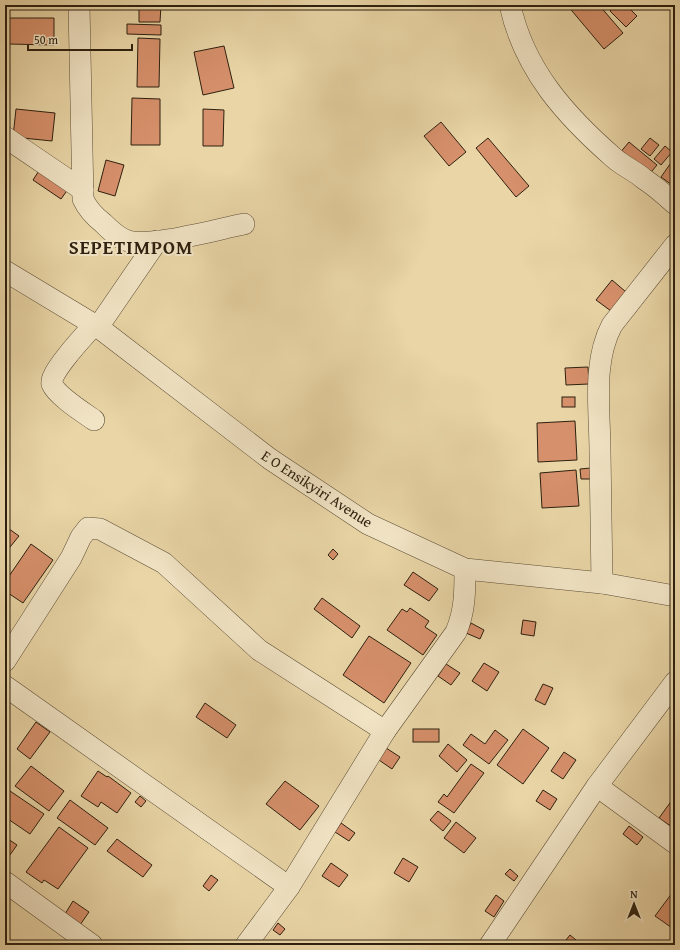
<svg xmlns="http://www.w3.org/2000/svg" width="680" height="950" font-family="'Gentium Book Plus',serif">
<style>
.building{fill:#d6906b;stroke:#2d200f}
.lines{fill:none;stroke-linecap:round;stroke-linejoin:round}
.minor-casing{stroke:#5c4d35;stroke-width:22}
.minor{stroke:#f1e4c5;stroke-width:21}
.labels{text-anchor:middle;stroke-width:4;stroke-linejoin:round;paint-order:stroke}
.street-label{font-size:15px;fill:#2d200f;stroke:#f1e4c5}
.district-label{font-size:19px;font-weight:bold;letter-spacing:1px;fill:#2d200f;stroke:#f1e4c5}
</style>
<rect width="100%" height="100%" fill="#e9d5a6"/>
<filter id="stains"><feTurbulence type="fractalNoise" baseFrequency=".005" numOctaves="4"/><feColorMatrix values="0 0 0 0 .2 0 0 0 0 .09 0 0 0 0 .02 0 0 0 .5 -.17"/></filter>
<radialGradient id="worn" r=".72"><stop offset=".6" stop-color="#630" stop-opacity="0"/><stop offset="1" stop-color="#630" stop-opacity=".3"/></radialGradient>
<!-- building -->
<g class="building">
<polygon points="139,5 161,5 160,22 139,22"/>
<polygon points="567,5 599,5 623,33 604,49"/>
<polygon points="616,5 626,5 637,16 626,27 610,11"/>
<polygon points="9,18 54,18 54,45 8,44"/>
<polygon points="127,24 161,25 161,35 127,34"/>
<polygon points="138,38 160,39 159,87 137,87"/>
<polygon points="224,46 234,88 203,95 194,52"/>
<polygon points="132,98 160,99 160,145 131,145"/>
<polygon points="16,109 55,113 52,141 13,137"/>
<polygon points="203,109 224,110 223,146 203,146"/>
<polygon points="441,122 466,152 449,166 424,136"/>
<polygon points="488,138 529,186 516,197 476,148"/>
<polygon points="650,138 659,145 650,156 641,149"/>
<polygon points="629,142 657,165 647,177 619,154"/>
<polygon points="665,146 672,152 661,165 654,159"/>
<polygon points="675,157 675,187 661,177"/>
<polygon points="106,160 124,165 115,196 98,191"/>
<polygon points="42,166 71,185 61,199 33,180"/>
<polygon points="612,280 626,292 611,311 596,300"/>
<polygon points="588,367 589,384 566,385 565,368"/>
<rect x="562" y="397" width="13" height="10"/>
<polygon points="575,421 577,460 538,462 537,423"/>
<polygon points="591,468 592,479 581,479 580,469"/>
<polygon points="576,470 579,506 542,508 540,473"/>
<polygon points="5,526 19,536 6,552 5,551"/>
<polygon points="31,544 53,560 23,603 5,591 5,582"/>
<polygon points="333,549 338,554 333,560 328,555"/>
<polygon points="413,572 438,589 429,601 404,585"/>
<polygon points="322,598 360,626 352,638 314,609"/>
<polygon points="410,608 429,621 425,627 437,635 423,655 387,630 402,609 407,612"/>
<polygon points="523,620 536,622 534,636 521,634"/>
<polygon points="471,623 484,630 480,639 466,633"/>
<polygon points="369,636 411,663 384,703 343,675"/>
<polygon points="484,663 499,672 487,691 472,681"/>
<polygon points="446,664 460,673 451,685 438,676"/>
<polygon points="543,684 553,688 545,705 535,700"/>
<polygon points="205,703 236,725 227,738 196,717"/>
<polygon points="36,722 50,732 30,759 17,749"/>
<rect x="413" y="729" width="26" height="13"/>
<polygon points="523,729 549,748 523,784 497,765"/>
<polygon points="495,730 508,740 489,764 463,745 471,734 485,744"/>
<polygon points="448,744 467,760 457,772 439,756"/>
<polygon points="383,746 400,757 392,769 376,758"/>
<polygon points="564,752 576,760 563,779 551,771"/>
<polygon points="471,764 484,773 454,813 438,802 444,794 447,797"/>
<polygon points="31,766 64,791 49,811 15,786"/>
<polygon points="98,771 107,777 108,776 131,793 117,813 101,802 98,807 81,796"/>
<polygon points="285,781 319,806 300,830 266,804"/>
<polygon points="543,790 557,799 550,810 536,801"/>
<polygon points="10,791 44,814 30,834 5,817 5,798"/>
<polygon points="140,796 146,801 141,807 135,802"/>
<polygon points="675,796 675,829 659,818"/>
<polygon points="70,800 108,828 95,845 57,818"/>
<polygon points="438,811 451,821 443,831 430,820"/>
<polygon points="456,822 476,838 464,853 444,838"/>
<polygon points="341,823 355,833 349,841 335,832"/>
<polygon points="629,826 643,837 637,845 623,834"/>
<polygon points="59,827 88,848 58,889 44,880 42,883 26,872"/>
<polygon points="5,837 17,845 5,862"/>
<polygon points="117,839 152,865 143,877 107,851"/>
<polygon points="403,858 418,867 409,882 394,873"/>
<polygon points="331,863 348,875 339,887 322,876"/>
<polygon points="510,869 518,876 514,881 505,874"/>
<polygon points="211,875 218,880 209,891 203,886"/>
<polygon points="675,889 675,930 655,916"/>
<polygon points="496,895 504,901 494,917 485,911"/>
<polygon points="73,901 89,912 80,925 65,914"/>
<polygon points="278,923 285,929 280,935 273,930"/>
<polygon points="570,935 582,945 562,945"/>
</g>
<g class="lines">
<!-- minor casing -->
<g class="minor-casing">
<g id="minor">
<path d="M79 5 83 199C88 210 94 216 103 223 110 230 118 238 128 241 150 248 218 229 244 224"/>
<path d="M510 5C524 70 566 116 614 158 623 166 635 171 644 179 655 186 665 195 675 204"/>
<polyline points="5,137 83,190"/>
<polyline points="5,271 98,327 270,459 368,524 465,569 602,583 675,596"/>
<path d="M94 325C86 334 48 374 52 384 56 395 84 413 94 420"/>
<polyline points="98,327 157,241"/>
<path d="M602 583C601 539 601 495 600 452 600 411 592 362 612 325L675 245"/>
<polyline points="5,661 71,558 81,537 88,528 100,529 164,563 259,650 385,731"/>
<polyline points="5,686 289,887"/>
<polyline points="597,786 675,843"/>
<polyline points="5,882 92,945"/>
<path d="M246 945 289 887 385 731 456 632C465 611 465 592 465 569"/>
<polyline points="490,945 597,786 675,682"/>
</g>
</g>
<!-- minor -->
<use href="#minor" class="minor"/>
</g>
<g class="labels">
<!-- street labels -->
<g class="street-label">
<text transform="translate(317 489) rotate(33)" y="5">E O Ensikyiri Avenue</text>
</g>
<!-- district labels -->
<g class="district-label">
<text x="131" y="254">SEPETIMPOM</text>
</g>
</g>
<!-- margin -->
<rect width="680" height="950" fill="none" stroke="#e9d5a6" stroke-width="20"/>
<rect x="6" y="6" width="668" height="938" fill="none" stroke="#2d200f" stroke-width="2"/>
<rect x="10" y="10" width="660" height="930" fill="none" stroke="#2d200f"/>
<!-- north arrow -->
<g transform="translate(634 904)" stroke="#f1e4c5" stroke-width="3" paint-order="stroke">
<path d="M0-3L7 15L0 10L-7 15Z" fill="#2d200f"/>
<text y="-6" font-size="11" font-weight="bold" text-anchor="middle" fill="#2d200f">N</text>
</g>
<!-- scale -->
<path d="M28 44v6h104v-6" fill="none" stroke="#2d200f" stroke-width="2"/>
<text x="34" y="44" font-size="12" fill="#2d200f" stroke="#f1e4c5" stroke-width="3" paint-order="stroke">50 m</text>
<rect width="100%" height="100%" filter="url(#stains)"/>
<rect width="100%" height="100%" fill="url(#worn)"/>
</svg>
